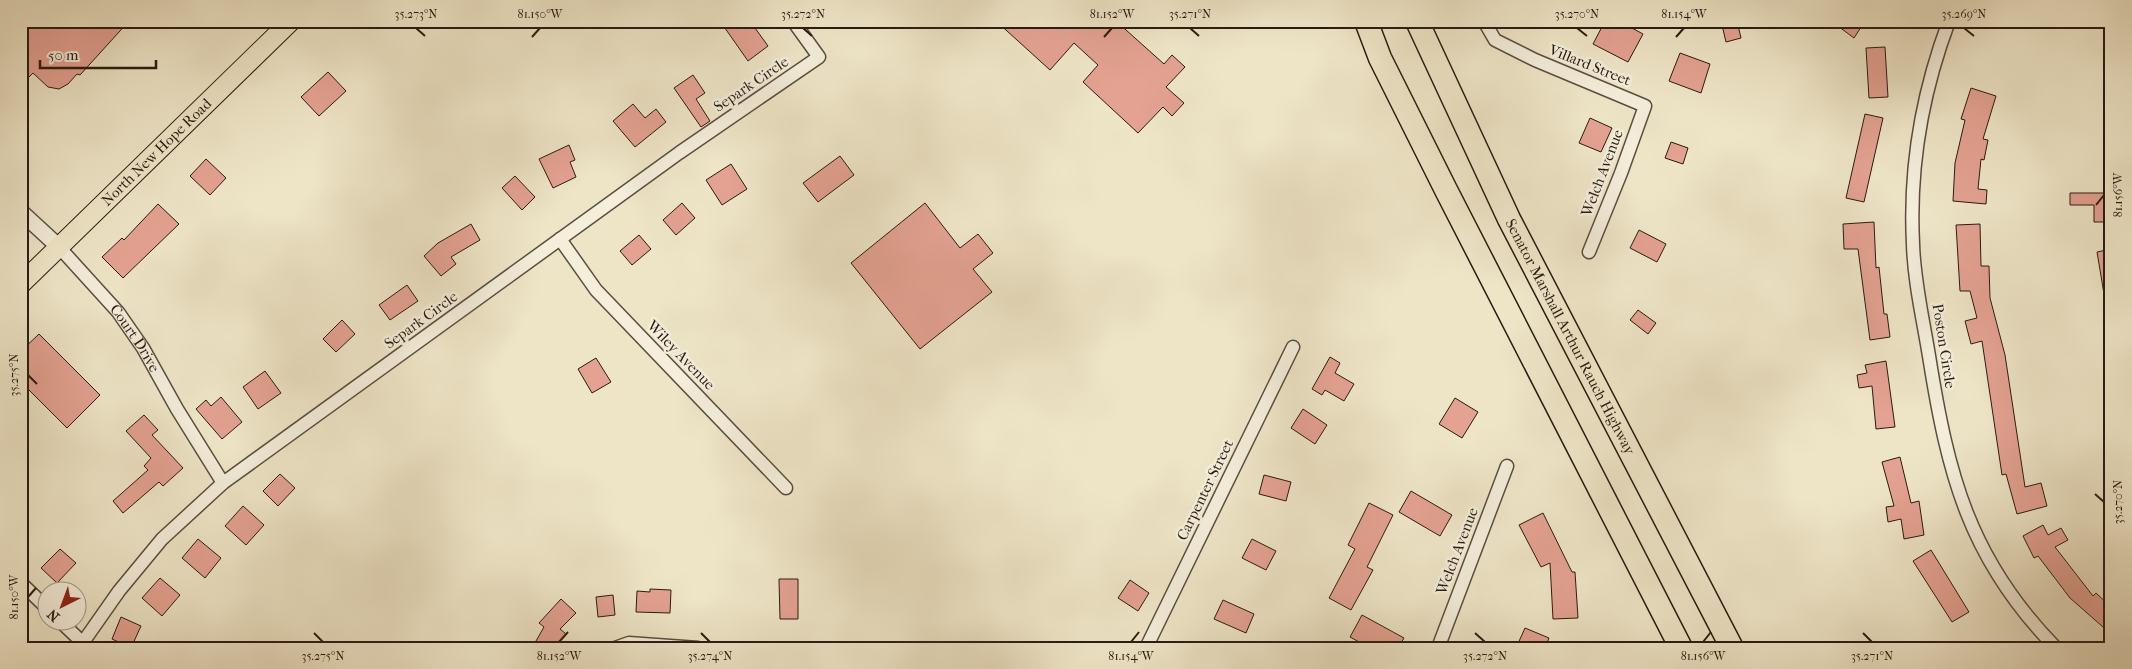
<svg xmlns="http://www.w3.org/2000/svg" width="2132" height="669" font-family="'IM FELL French Canon',serif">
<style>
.building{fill:#e4a292;stroke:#2a1a12}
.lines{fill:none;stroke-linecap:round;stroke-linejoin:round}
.minor-casing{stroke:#5b4d3f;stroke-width:15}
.tertiary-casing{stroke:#5b4d3f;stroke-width:18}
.primary-casing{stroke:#2a1a12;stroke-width:21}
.motorway-casing{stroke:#2a1a12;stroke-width:25}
.minor{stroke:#f4eedb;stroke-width:12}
.tertiary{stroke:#f4eedb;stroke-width:15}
.primary{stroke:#eee5c7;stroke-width:19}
.motorway{stroke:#eee5c7;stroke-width:22}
.ticks{fill:none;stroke:#2a1a12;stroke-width:2}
.labels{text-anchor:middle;stroke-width:5;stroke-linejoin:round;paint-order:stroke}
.street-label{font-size:15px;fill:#2a1a12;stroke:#f4eedb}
.neatline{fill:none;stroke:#2a1a12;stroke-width:2}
.ticks-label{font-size:12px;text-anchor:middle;fill:#2a1a12}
</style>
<rect width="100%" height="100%" fill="#eee5c7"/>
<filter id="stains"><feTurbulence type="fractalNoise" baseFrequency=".004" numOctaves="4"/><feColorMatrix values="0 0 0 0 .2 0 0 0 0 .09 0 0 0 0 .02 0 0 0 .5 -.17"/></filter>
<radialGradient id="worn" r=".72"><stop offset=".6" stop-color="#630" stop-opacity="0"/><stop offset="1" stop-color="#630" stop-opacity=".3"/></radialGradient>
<!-- building -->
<g class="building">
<polygon points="21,21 129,21 80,75 77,74 68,84 59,89 48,87 33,73 29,77 21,69"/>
<polygon points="720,21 750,21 768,46 748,61"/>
<polygon points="996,21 1116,21 1164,64 1172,55 1185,67 1166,87 1184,103 1172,116 1163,107 1138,133 1083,82 1098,65 1074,43 1050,70"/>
<polygon points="1605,21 1619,21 1643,34 1628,62 1593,44"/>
<polygon points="1721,21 1737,21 1741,38 1726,42"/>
<polygon points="1831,21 1865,21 1854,38"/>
<polygon points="1885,47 1888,97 1869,98 1866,48"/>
<polygon points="1680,53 1710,64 1701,93 1669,81"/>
<polygon points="328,72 346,91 319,116 301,97"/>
<polygon points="693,75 705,93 696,99 710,121 701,127 674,88"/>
<polygon points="1971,88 1996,96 1983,139 1988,140 1984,160 1981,159 1978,189 1987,190 1986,204 1953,201 1955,163 1965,120 1961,119"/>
<polygon points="633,104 645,118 656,109 666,122 635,147 613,121"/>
<polygon points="1865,114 1883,118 1864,202 1846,198"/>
<polygon points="1590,118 1612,128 1601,152 1579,143"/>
<polygon points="1671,142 1688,148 1683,164 1665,158"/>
<polygon points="569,145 575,160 570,162 576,177 553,188 539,159"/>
<polygon points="840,156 854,175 818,202 803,183"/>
<polygon points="206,159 226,178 210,195 190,176"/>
<polygon points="731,164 747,189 722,205 706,180"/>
<polygon points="515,176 535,197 522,210 502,188"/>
<polygon points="2070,193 2111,193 2111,222 2094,222 2094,205 2070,205"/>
<polygon points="682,203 695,218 676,235 663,220"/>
<polygon points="925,203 960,248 978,234 993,253 973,269 992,292 920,349 851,263"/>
<polygon points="158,204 179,224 123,278 102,257 122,238 124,240"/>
<polygon points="1874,222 1876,268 1879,267 1884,314 1887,314 1890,337 1870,340 1858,249 1844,249 1843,224"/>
<polygon points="471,224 480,240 451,257 456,264 441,276 424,256 438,243"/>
<polygon points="1980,224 1981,266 1989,266 1990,298 2005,355 2025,487 2041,483 2047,506 2017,514 2006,474 2002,475 1982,341 1971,344 1965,321 1977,318 1970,291 1960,291 1956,225"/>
<polygon points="1639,230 1666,244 1657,262 1630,248"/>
<polygon points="639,235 651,249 632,265 620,251"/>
<polygon points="2111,249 2111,294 2104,294 2097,252"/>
<polygon points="407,285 418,301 390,320 379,305"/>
<polygon points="1638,310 1656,323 1648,334 1630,320"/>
<polygon points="342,320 355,334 336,352 323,339"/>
<polygon points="39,334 100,395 67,428 21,382 21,351"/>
<polygon points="1330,357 1340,363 1335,373 1354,384 1344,401 1325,390 1322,395 1312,389"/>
<polygon points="596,358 611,382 592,393 578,369"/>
<polygon points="1886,361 1895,427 1876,429 1872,386 1859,388 1857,375 1867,373 1865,365"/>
<polygon points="265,371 281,393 258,409 243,387"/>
<polygon points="221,397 242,422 222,439 196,409 206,400 211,406"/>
<polygon points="1455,398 1478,412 1462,438 1439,424"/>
<polygon points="1303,409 1327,425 1315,444 1291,428"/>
<polygon points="144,415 158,430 152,435 183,468 163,486 159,482 123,513 113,501 148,470 144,466 151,458 126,431"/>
<polygon points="1900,457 1911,503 1919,501 1924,535 1904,539 1901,519 1888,522 1886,507 1894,506 1882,462"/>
<polygon points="280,474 295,488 278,506 263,491"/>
<polygon points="1264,475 1291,482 1286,501 1259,494"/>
<polygon points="1411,491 1452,515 1440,536 1399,512"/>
<polygon points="1369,503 1393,515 1367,567 1373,570 1351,610 1329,598 1355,549 1348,545"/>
<polygon points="243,506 264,525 246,545 225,526"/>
<polygon points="1543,513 1572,572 1575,572 1578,618 1553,619 1550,563 1541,567 1519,525"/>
<polygon points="2043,525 2048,535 2061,528 2068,540 2055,547 2093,596 2096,593 2111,607 2111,619 2103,627 2070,598 2038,556 2034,558 2023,536"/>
<polygon points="198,539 221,558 205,578 182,558"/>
<polygon points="1252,539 1276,551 1266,570 1242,558"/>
<polygon points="60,549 76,563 57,583 41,568"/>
<polygon points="1931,550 1969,612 1952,622 1913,561"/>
<polygon points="160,578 180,595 162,616 142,598"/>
<polygon points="779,579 798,579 798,619 780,619"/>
<polygon points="1130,580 1149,593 1138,611 1118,598"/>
<polygon points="650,589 671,590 670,613 636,612 637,591 650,592"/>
<polygon points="613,595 615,615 598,617 596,597"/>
<polygon points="561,599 576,613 560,629 566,634 553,648 532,648 544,627 539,623"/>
<polygon points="1223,600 1254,614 1246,633 1214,619"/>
<polygon points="1362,615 1404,638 1398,648 1370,648 1350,637"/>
<polygon points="121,617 141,626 131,648 112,639"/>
<polygon points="1525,628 1549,638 1545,648 1516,648"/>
</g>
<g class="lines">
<!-- minor casing -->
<g class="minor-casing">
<g id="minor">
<polyline points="1484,21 1495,40 1535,60 1645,106 1621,173 1589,252"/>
<path d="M1949 21C1922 93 1909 166 1913 244 1914 281 1923 319 1929 356 1948 475 1969 559 2056 648"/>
<polyline points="560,239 596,290 786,488"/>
<path id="s1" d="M59 247 118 312 143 348 177 409 223 483"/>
<polyline points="21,583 48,609"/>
<polyline points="61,622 83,643"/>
<polyline points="79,648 119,591 162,539 223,483 679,153 819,57 793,21"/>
<polyline points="615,648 629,643 698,648"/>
<polyline points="1146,648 1293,347"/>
<polyline points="1438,648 1507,466"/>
</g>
</g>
<!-- tertiary casing -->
<g class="tertiary-casing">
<polyline id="tertiary" points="21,212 59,247"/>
</g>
<!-- primary casing -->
<g class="primary-casing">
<g id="primary">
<path id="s2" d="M21 284 291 21"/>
</g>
</g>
<!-- motorway casing -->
<g class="motorway-casing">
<g id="motorway">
<polyline points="1366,21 1380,58 1446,190 1681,648"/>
<path id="s3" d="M1417 21 1509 219 1732 648"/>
</g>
</g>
<!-- minor -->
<use href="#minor" class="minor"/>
<!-- tertiary -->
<use href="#tertiary" class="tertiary"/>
<!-- primary -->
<use href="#primary" class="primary"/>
<!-- motorway -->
<use href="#motorway" class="motorway"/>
</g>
<!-- ticks -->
<path class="ticks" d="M416 28 425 36M803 28 812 36M1190 28 1199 36M1577 28 1587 36M1964 28 1974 36M532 37 540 28M1104 37 1112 28M1676 37 1684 28M2096 205 2104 195M28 375 37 384M2095 494 2104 502M28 597 36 588M314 633 323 642M701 633 710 642M1475 633 1485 642M1863 633 1872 642M559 642 568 632M1131 642 1139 632M1703 642 1711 632"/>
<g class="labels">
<!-- street labels -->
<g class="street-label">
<text transform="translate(1590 65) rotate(22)" y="5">Villard Street</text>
<text transform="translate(751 84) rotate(-34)" y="5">Separk Circle</text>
<text dy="5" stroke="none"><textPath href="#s2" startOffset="189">North New Hope Road</textPath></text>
<text transform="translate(1602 173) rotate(-69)" y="5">Welch Avenue</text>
<text transform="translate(421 320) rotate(-36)" y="5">Separk Circle</text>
<text dy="5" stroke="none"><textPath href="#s3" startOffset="351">Senator Marshall Arthur Rauch Highway</textPath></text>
<text dy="5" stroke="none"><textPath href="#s1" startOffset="119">Court Drive</textPath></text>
<text transform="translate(1944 346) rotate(81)" y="5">Poston Circle</text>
<text transform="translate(681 355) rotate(46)" y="5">Wiley Avenue</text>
<text transform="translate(1205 490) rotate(-64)" y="5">Carpenter Street</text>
<text transform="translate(1457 551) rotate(-69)" y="5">Welch Avenue</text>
</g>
</g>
<!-- margin -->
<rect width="2132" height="669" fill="none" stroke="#eee5c7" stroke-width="55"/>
<!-- north arrow -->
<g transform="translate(62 606) rotate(222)"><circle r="24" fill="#f4eedb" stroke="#a3998b"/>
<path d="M0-4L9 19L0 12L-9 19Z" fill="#8f2418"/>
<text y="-8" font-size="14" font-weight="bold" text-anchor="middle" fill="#2a1a12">N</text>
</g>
<!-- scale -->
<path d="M40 60v8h116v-8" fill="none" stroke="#2a1a12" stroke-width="2.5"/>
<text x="48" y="60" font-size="15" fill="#2a1a12" stroke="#f4eedb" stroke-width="4" paint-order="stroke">50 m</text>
<rect x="28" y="28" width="2076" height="614" class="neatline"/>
<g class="ticks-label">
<text x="416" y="18">35.273°N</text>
<text x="540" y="18">81.150°W</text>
<text x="803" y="18">35.272°N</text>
<text x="1112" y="18">81.152°W</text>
<text x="1190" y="18">35.271°N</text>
<text x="1577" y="18">35.270°N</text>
<text x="1684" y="18">81.154°W</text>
<text x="1964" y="18">35.269°N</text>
<text transform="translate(2118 195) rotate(-90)" y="4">81.156°W</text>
<text transform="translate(14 375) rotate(-90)" y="4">35.275°N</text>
<text transform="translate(2118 502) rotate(-90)" y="4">35.270°N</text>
<text transform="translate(14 597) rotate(-90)" y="4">81.150°W</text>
<text x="323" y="660">35.275°N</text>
<text x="559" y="660">81.152°W</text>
<text x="710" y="660">35.274°N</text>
<text x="1131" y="660">81.154°W</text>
<text x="1485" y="660">35.272°N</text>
<text x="1703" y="660">81.156°W</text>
<text x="1872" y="660">35.271°N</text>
</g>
<rect width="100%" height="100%" filter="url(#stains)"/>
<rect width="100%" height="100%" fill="url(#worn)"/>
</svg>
